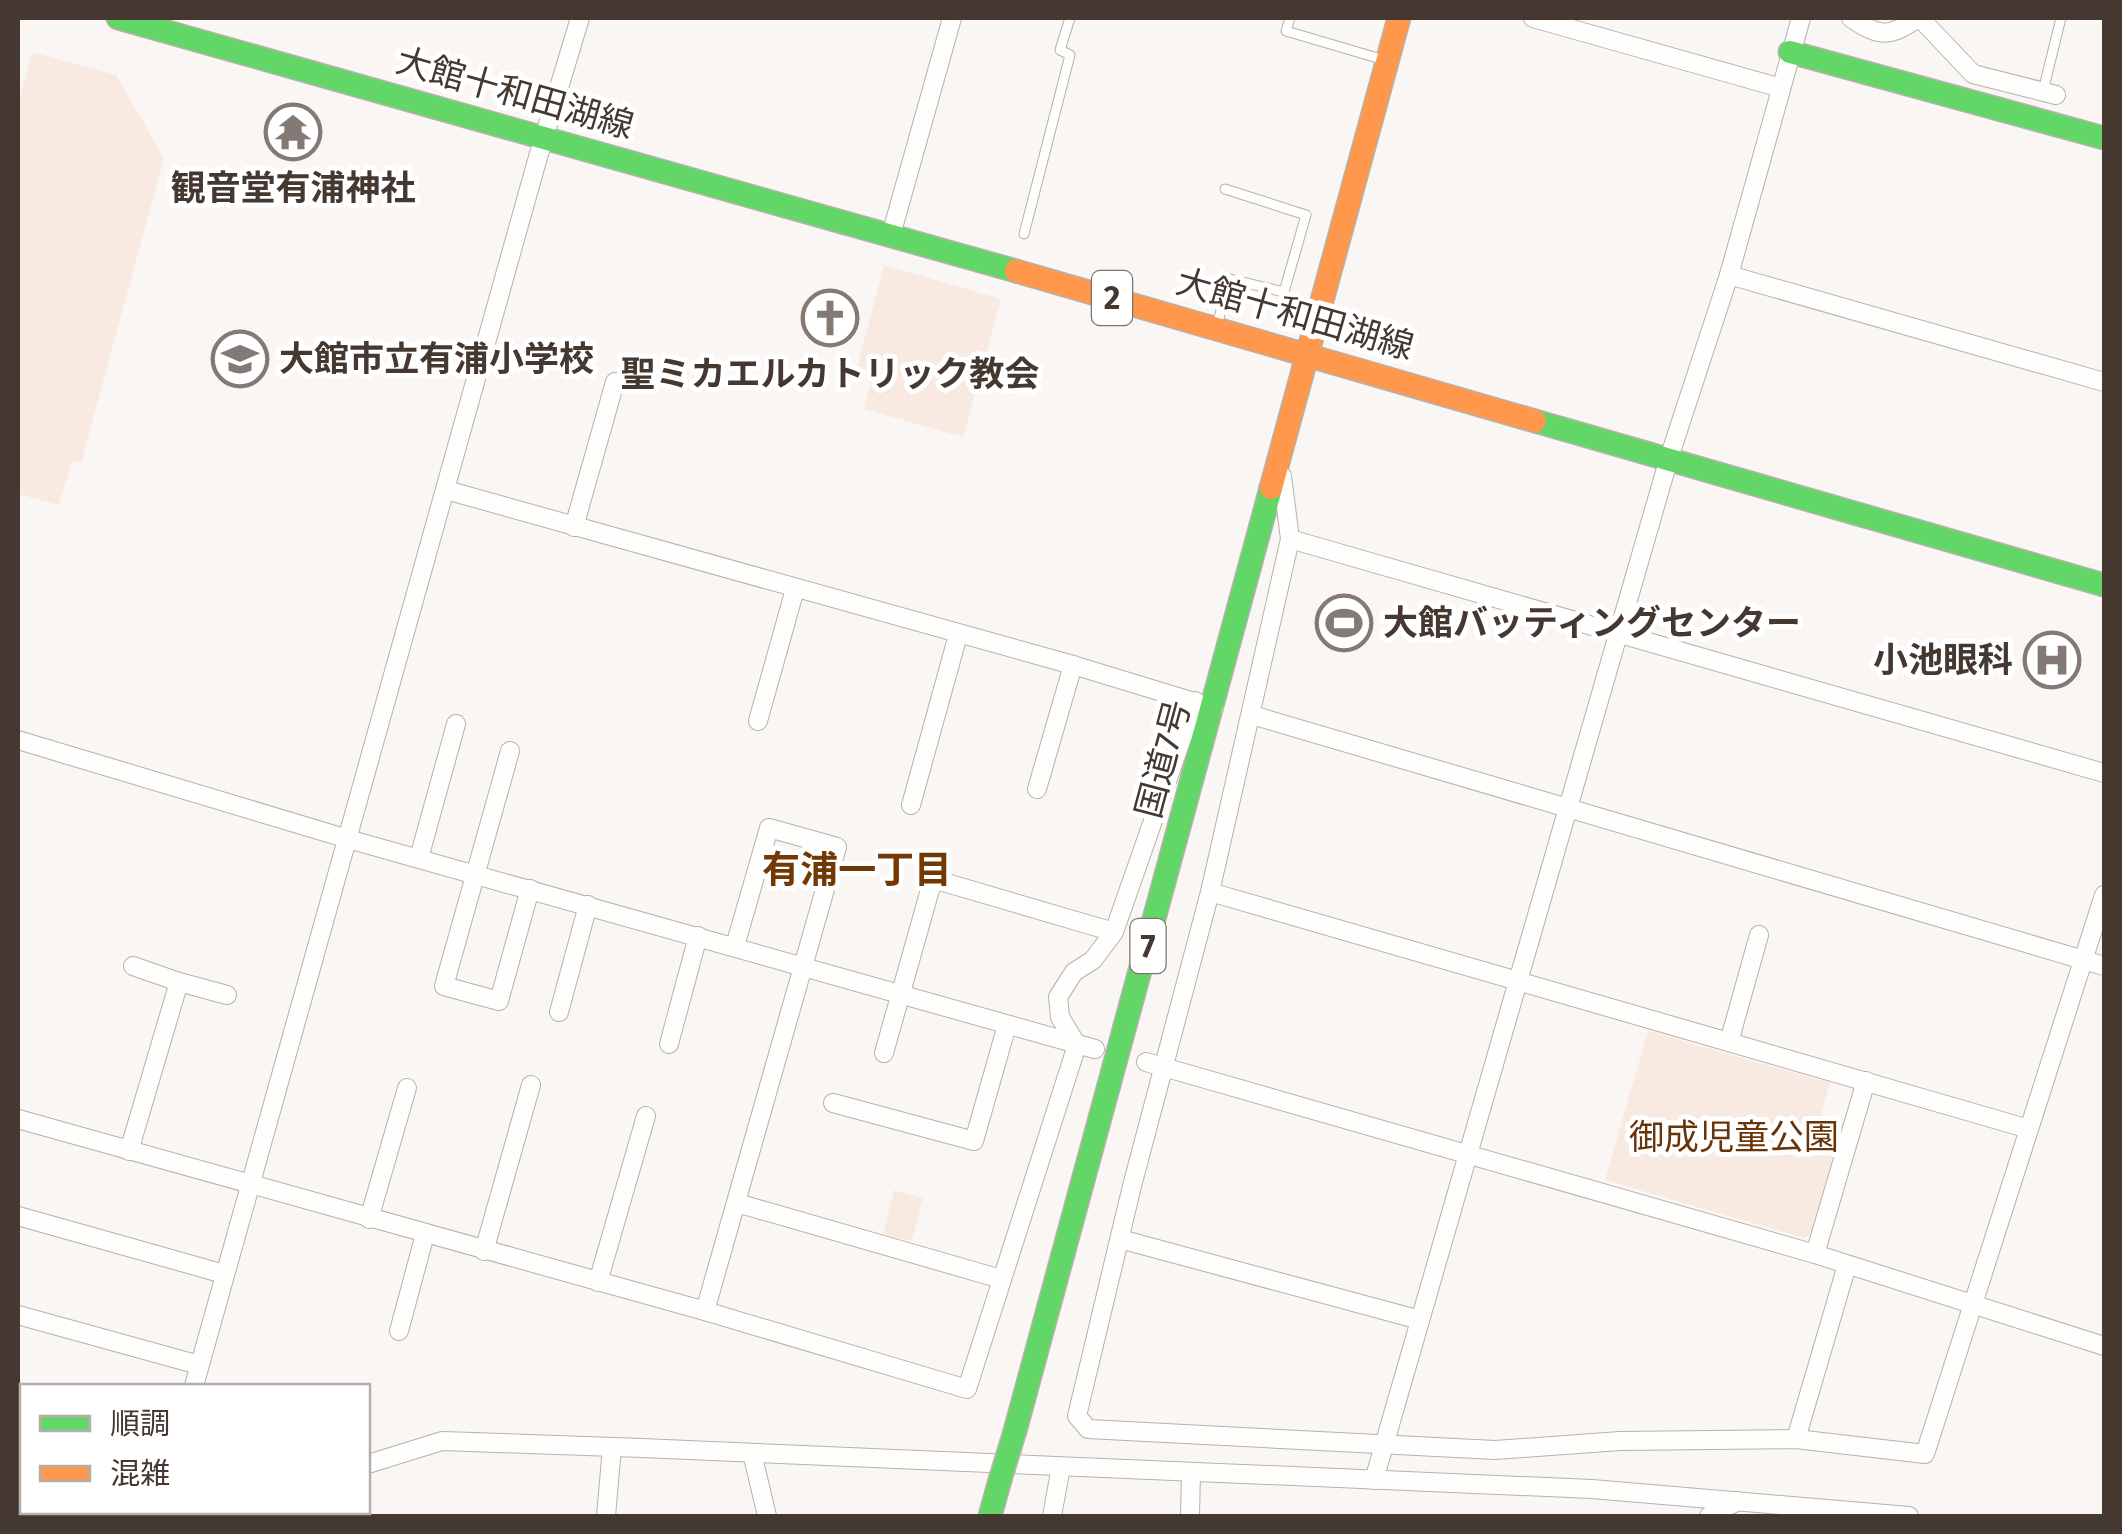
<svg xmlns="http://www.w3.org/2000/svg" width="2122" height="1534" font-family="'Fira Sans','Noto Sans JP',sans-serif">
<style>
.green{fill:#f9eae1}
.lines{fill:none;stroke-linecap:round;stroke-linejoin:round}
.lane-casing{stroke:#b7b1ac;stroke-width:11}
.street-casing{stroke:#b7b1ac;stroke-width:20}
.fast-casing{stroke:#b7b1ac;stroke-width:25}
.slow-casing{stroke:#b7b1ac;stroke-width:25}
.lane{stroke:#fefefd;stroke-width:9}
.street{stroke:#fefefd;stroke-width:18}
.fast{stroke:#63d668;stroke-width:22}
.slow{stroke:#ff974d;stroke-width:22}
.fast-bridge-casing{stroke:#c4b7af;stroke-width:25;stroke-linecap:butt}
.fast-bridge{stroke:#63d668;stroke-width:22}
.labels{text-anchor:middle;stroke-width:10;stroke-linejoin:round;paint-order:stroke}
.shield{fill:#fff;stroke:#7c746f;stroke-width:2.5}
.shield-label{font-size:32px;font-weight:bold;fill:#443831}
.street-label{font-size:35px;fill:#443831;stroke:#fff}
.poi-label{font-size:35px;font-weight:bold;fill:#443831;stroke:#fff}
.park-label{font-size:35px;fill:#68350b;stroke:#fff}
.neighbourhood-label{font-size:38px;font-weight:bold;fill:#733904;stroke:#fff}
</style>
<rect width="100%" height="100%" fill="#f9f6f4"/>
<!-- green -->
<g class="green">
<polygon points="32,52 116,75 164,158 81,463 72,461 59,505 18,494 18,105"/>
<polygon points="884,265 1001,299 963,437 864,409 873,372 857,368"/>
<polygon points="1648,1031 1830,1083 1821,1115 1844,1122 1815,1232 1804,1238 1605,1180"/>
<polygon points="894,1190 923,1198 912,1241 883,1234"/>
</g>
<g class="lines">
<!-- lane casing -->
<g class="lane-casing">
<g id="lane">
<polyline points="1290,18 1286,31 1381,59"/>
<polyline points="2043,91 2061,18"/>
<polyline points="1024,234 1070,55 1060,50 1070,18"/>
<polyline points="1217,325 1230,279 1284,292 1306,215 1225,189"/>
</g>
</g>
<!-- street casing -->
<g class="street-casing">
<g id="street">
<polyline points="1533,18 1781,88"/>
<path d="M1851 18C1880 38 1890 37 1918 18"/>
<polyline points="1920,18 1973,74 2056,95"/>
<polyline points="891,235 952,18"/>
<polyline points="1729,275 2104,382"/>
<polyline points="1282,476 1290,539 1210,892 1132,1186 1077,1416 1088,1429 1495,1450 1620,1441 1796,1439 1925,1454 2104,895"/>
<polyline points="446,490 1073,665 1214,708"/>
<polyline points="574,527 615,382"/>
<polyline points="1290,539 2104,773"/>
<polyline points="1252,715 2104,966"/>
<polyline points="758,721 795,589"/>
<polyline points="18,740 348,839 1095,1049"/>
<polyline points="510,751 444,986 499,1001 530,889"/>
<polyline points="1037,789 1073,665"/>
<polyline points="911,805 958,635"/>
<polyline points="419,858 456,724"/>
<polyline points="1210,892 2029,1129"/>
<polyline points="179,982 227,995"/>
<polyline points="559,1012 588,905"/>
<polyline points="1729,1042 1759,935"/>
<polyline points="669,1044 698,936"/>
<polyline points="1077,1045 1060,1017 1058,997 1074,972 1093,960 1114,932 1195,701"/>
<polyline points="884,1053 933,879 1114,932"/>
<polyline points="1146,1062 1815,1254 2104,1346"/>
<polyline points="833,1103 974,1141 1007,1025"/>
<polyline points="18,1119 705,1311 967,1389 1077,1045"/>
<polyline points="129,1151 179,982 133,966"/>
<polyline points="737,1203 1001,1279"/>
<polyline points="18,1216 224,1274"/>
<polyline points="369,1219 407,1088"/>
<polyline points="1120,1239 1420,1320"/>
<polyline points="484,1251 531,1085"/>
<polyline points="1815,1254 1866,1081"/>
<polyline points="598,1282 646,1116"/>
<polyline points="705,1311 837,847 769,828 735,946"/>
<polyline points="18,1315 199,1365"/>
<polyline points="399,1331 425,1234"/>
<polyline points="194,1386 538,157 580,18"/>
<polyline points="1796,1439 1847,1265"/>
<polyline points="752,1453 767,1516"/>
<polyline points="368,1464 442,1441 642,1448 1592,1489 1909,1516"/>
<polyline points="1374,1480 1669,458 1729,275 1801,18"/>
<polyline points="192,1516 209,1512"/>
<polyline points="606,1516 612,1447"/>
<polyline points="1052,1516 1061,1467"/>
<polyline points="1190,1516 1191,1472"/>
<polyline points="1709,1516 1738,1501"/>
</g>
</g>
<!-- fast casing -->
<g class="fast-casing">
<g id="fast">
<polyline points="118,18 1016,271"/>
<polyline points="1790,52 2104,138"/>
<polyline points="1535,421 2104,585"/>
<polyline points="1015,1431 1271,488"/>
<polyline points="990,1516 1000,1480"/>
</g>
</g>
<!-- slow casing -->
<g class="slow-casing">
<g id="slow">
<polyline points="1016,271 1535,421"/>
<polyline points="1271,488 1399,18"/>
</g>
</g>
<!-- lane -->
<use href="#lane" class="lane"/>
<!-- street -->
<use href="#street" class="street"/>
<!-- fast -->
<use href="#fast" class="fast"/>
<!-- slow -->
<use href="#slow" class="slow"/>
<!-- fast-bridge casing -->
<g class="fast-bridge-casing">
<polyline id="fast-bridge" points="1000,1480 1015,1431"/>
</g>
<!-- fast-bridge -->
<use href="#fast-bridge" class="fast-bridge"/>
</g>
<!-- icons -->
<defs>
<g id="temple-ring" transform="scale(2.875)"><circle r="9.5" fill="#fff" stroke="#837a75" stroke-width="1.5"/><path d="M0-6L5-2H3V0L6.5 2.5H4V6H1.5V3h-3V6H-4V2.5H-6.5L-3 0V-2H-5Z" fill="#837a75"/></g>
<g id="church-ring" transform="scale(2.875)"><circle r="9.5" fill="#fff" stroke="#837a75" stroke-width="1.5"/><path d="M-1.2-6h2.4v3.5h3.3v2.4h-3.3V6h-2.4V-.1h-3.3v-2.4h3.3Z" fill="#837a75"/></g>
<g id="school-ring" transform="scale(2.875)"><circle r="9.5" fill="#fff" stroke="#837a75" stroke-width="1.5"/><path d="M0-5L7-2L0 1L-7-2ZM-4 1L0 2.5L4 1V4Q0 6-4 4Z" fill="#837a75"/></g>
<g id="stadium-ring" transform="scale(2.875)"><circle r="9.5" fill="#fff" stroke="#837a75" stroke-width="1.5"/><path d="M0-5a6.5 5 0 1 0 0 10a6.5 5 0 1 0 0-10ZM-3.5-1.8h7v3.6h-7Z" fill="#837a75"/></g>
<g id="hospital-ring" transform="scale(2.875)"><circle r="9.5" fill="#fff" stroke="#837a75" stroke-width="1.5"/><path d="M-5-5h3v3.5h4V-5h3V5h-3V1.5h-4V5h-3Z" fill="#837a75"/></g>
</defs>
<g fill-rule="evenodd">
<use href="#temple-ring" x="293" y="132"/>
<use href="#church-ring" x="830" y="318"/>
<use href="#school-ring" x="240" y="359"/>
<use href="#stadium-ring" x="1344" y="623"/>
<use href="#hospital-ring" x="2052" y="660"/>
</g>
<g class="labels">
<!-- shield labels -->
<g class="shield">
<rect x="1092" y="271" width="40" height="54" rx="8"/>
<rect x="1130.5" y="919" width="35" height="54" rx="8"/>
</g>
<g class="shield-label">
<text x="1112" y="309">2</text>
<text x="1148" y="957">7</text>
</g>
<!-- street labels -->
<g class="street-label">
<text transform="translate(515 93) rotate(16)" y="12">大館十和田湖線</text>
<text transform="translate(1295 314) rotate(16)" y="12">大館十和田湖線</text>
<text transform="translate(1163 759) rotate(-75)" y="12">国道7号</text>
</g>
<!-- poi labels -->
<g class="poi-label">
<text x="293" y="200">観音堂有浦神社</text>
<text x="279" y="371" text-anchor="start">大館市立有浦小学校</text>
<text x="830" y="386">聖ミカエルカトリック教会</text>
<text x="1383" y="635" text-anchor="start">大館バッティングセンター</text>
<text x="2013" y="672" text-anchor="end">小池眼科</text>
</g>
<!-- park labels -->
<g class="park-label">
<text x="1734" y="1149">御成児童公園</text>
</g>
<!-- neighbourhood labels -->
<g class="neighbourhood-label">
<text x="857" y="883">有浦一丁目</text>
</g>
</g>
<!-- border -->
<rect width="2122" height="1534" fill="none" stroke="#443831" stroke-width="40"/>
<!-- legend -->
<rect x="20" y="1384" width="350" height="130" fill="#ffffff" stroke="#b4afad" stroke-width="2.5"/>
<rect x="40" y="1416" width="50" height="15" fill="#63d668" stroke="#b4afad" stroke-width="2.5"/>
<text x="110" y="1434" font-size="30" fill="#443831">順調</text>
<rect x="40" y="1466" width="50" height="15" fill="#ff974d" stroke="#b4afad" stroke-width="2.5"/>
<text x="110" y="1484" font-size="30" fill="#443831">混雑</text>
</svg>
